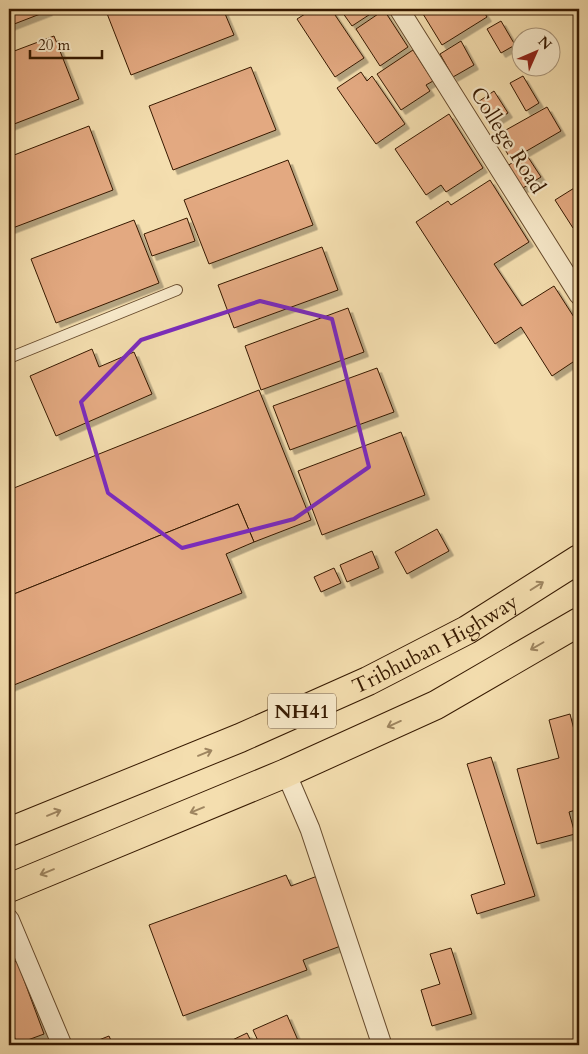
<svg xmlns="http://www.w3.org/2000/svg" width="588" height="1054" font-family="Cardo,serif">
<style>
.building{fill:#e3a981;stroke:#361900;filter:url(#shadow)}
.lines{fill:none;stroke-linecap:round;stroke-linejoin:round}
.service-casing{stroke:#664a2c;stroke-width:12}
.minor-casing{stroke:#664a2c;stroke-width:21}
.trunk-casing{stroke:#361900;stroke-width:30}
.service{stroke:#f8eacb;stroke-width:10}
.minor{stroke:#f8eacb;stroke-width:19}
.trunk{stroke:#f4deaf;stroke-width:28}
.oneway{stroke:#9e8560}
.marked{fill:none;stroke:#7b2cbf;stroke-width:4;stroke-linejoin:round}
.labels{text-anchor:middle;stroke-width:4.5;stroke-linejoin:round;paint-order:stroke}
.shield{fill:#f8eacb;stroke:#70583d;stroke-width:1}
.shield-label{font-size:20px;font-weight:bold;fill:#361900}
.street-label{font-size:21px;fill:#361900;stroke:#f8eacb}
</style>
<defs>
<filter id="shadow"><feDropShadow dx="4.5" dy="4.5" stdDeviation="0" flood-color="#0004"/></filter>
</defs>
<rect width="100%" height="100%" fill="#f4deaf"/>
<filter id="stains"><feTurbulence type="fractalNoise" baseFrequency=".004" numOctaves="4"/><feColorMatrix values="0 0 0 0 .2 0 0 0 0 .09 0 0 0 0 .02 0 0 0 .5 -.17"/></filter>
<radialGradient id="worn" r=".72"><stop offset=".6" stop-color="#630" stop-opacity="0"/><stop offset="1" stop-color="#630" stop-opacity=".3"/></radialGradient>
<!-- building -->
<g class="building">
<polygon points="9,9 47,9 48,11 9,26"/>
<polygon points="112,9 223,9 234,35 131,75 106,11"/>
<polygon points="313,9 331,9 364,58 335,77 297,19"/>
<polygon points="340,9 378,9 352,26"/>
<polygon points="420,9 482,9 487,17 442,45"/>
<polygon points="384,10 408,47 380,66 356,29"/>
<polygon points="501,21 515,45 501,53 487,29"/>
<polygon points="54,36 79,99 9,126 9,53"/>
<polygon points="461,41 474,65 453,77 440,54"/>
<polygon points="413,50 433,81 426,85 430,91 401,110 377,74"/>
<polygon points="251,67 276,130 173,170 149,106"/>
<polygon points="361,72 367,81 372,76 405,124 376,144 337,88"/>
<polygon points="523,76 539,103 526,111 510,83"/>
<polygon points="494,91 508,113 492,123 478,102"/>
<polygon points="547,107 561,131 511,160 497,135"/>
<polygon points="449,114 483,168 446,192 441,185 426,195 395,149"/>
<polygon points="89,126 113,190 10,229 9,226 9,157"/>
<polygon points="526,154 541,177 518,191 504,168"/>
<polygon points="288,160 313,225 209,264 184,200"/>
<polygon points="490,180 529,242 494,264 522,306 554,286 579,325 579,358 552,376 521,327 495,344 416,222 448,201 451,205"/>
<polygon points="579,185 579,224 573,228 555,200"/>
<polygon points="187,218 195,241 152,256 144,234"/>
<polygon points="134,220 159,283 56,323 31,259"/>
<polygon points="322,247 338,290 234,328 218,285"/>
<polygon points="348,308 364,352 261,390 245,346"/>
<polygon points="92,349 99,367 134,352 152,394 56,436 30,376"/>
<polygon points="377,368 394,412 290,450 273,406"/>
<polygon points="259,390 311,520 254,542 238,504 9,596 9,490"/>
<polygon points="401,432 425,495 322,535 298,471"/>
<polygon points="238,504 254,542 226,554 242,593 9,687 9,596"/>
<polygon points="437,529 449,551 407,574 395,552"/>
<polygon points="372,551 379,568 347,582 340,565"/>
<polygon points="334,568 341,583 321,592 314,577"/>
<polygon points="570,714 579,749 579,809 569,812 575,834 537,844 517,769 559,758 549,720"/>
<polygon points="491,757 535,896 477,914 471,895 505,884 467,764"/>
<polygon points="286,875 291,886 320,875 346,944 303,960 307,970 183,1016 149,925"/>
<polygon points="451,948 472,1014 432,1026 421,990 440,984 430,954"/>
<polygon points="17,961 44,1034 17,1044 9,1022 9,964"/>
<polygon points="287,1015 300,1045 260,1045 253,1030"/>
<polygon points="247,1033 253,1045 222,1045"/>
<polygon points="109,1036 113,1045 86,1045"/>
</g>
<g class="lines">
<!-- service casing -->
<g class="service-casing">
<polyline id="service" points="9,358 177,290"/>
</g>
<!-- minor casing -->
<g class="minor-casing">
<g id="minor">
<polyline points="399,9 579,295"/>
<polyline points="286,773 310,829 382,1045"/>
<polyline points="9,919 62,1045"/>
</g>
</g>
<!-- trunk casing -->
<g class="trunk-casing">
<g id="trunk">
<path id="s1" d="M9 832 240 738 368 681 467 630 579 559"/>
<polyline points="9,888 286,773 436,705 579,622"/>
</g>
</g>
<!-- service -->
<use href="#service" class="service"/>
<!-- minor -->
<use href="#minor" class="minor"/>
<!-- trunk -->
<use href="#trunk" class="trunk"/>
</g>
<!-- one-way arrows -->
<defs><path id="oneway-shaft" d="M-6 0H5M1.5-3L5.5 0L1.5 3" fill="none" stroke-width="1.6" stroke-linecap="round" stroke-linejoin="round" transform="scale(1.25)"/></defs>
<g class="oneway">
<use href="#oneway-shaft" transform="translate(537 586) rotate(-32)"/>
<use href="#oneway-shaft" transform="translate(537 646) rotate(150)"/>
<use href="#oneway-shaft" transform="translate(394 724) rotate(156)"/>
<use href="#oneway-shaft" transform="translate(205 753) rotate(-22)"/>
<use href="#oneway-shaft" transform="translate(197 810) rotate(158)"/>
<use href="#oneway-shaft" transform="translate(54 813) rotate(-22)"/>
<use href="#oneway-shaft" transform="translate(47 872) rotate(158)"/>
</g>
<!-- marked area -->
<path class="marked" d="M260 301 332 319 369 467 294 519 182 548 108 493 81 402 141 340Z"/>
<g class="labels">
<!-- shield labels -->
<rect class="shield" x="268" y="693.5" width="68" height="35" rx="4"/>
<g class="shield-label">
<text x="302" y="718">NH41</text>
</g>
<!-- street labels -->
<g class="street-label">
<text transform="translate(508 140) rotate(58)" y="7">College Road</text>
<text dy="7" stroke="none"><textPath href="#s1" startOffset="466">Tribhuban Highway</textPath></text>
</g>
</g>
<!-- margin -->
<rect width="588" height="1054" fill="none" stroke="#f4deaf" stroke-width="30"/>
<rect x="10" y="10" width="568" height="1034" fill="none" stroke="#361900" stroke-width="2.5"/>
<rect x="15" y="15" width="558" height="1024" fill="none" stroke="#361900"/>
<!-- north arrow -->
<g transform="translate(536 52) rotate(45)"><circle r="24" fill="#f8eacb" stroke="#aa967a"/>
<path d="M0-4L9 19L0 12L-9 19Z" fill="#8f2418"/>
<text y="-8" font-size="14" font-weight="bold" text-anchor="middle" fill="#361900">N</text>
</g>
<!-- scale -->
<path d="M30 50v8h72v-8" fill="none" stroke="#361900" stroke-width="2.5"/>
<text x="38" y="50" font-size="15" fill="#361900" stroke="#f8eacb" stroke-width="4" paint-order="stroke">20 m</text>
<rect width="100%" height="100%" filter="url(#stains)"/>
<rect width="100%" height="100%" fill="url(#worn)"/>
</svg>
